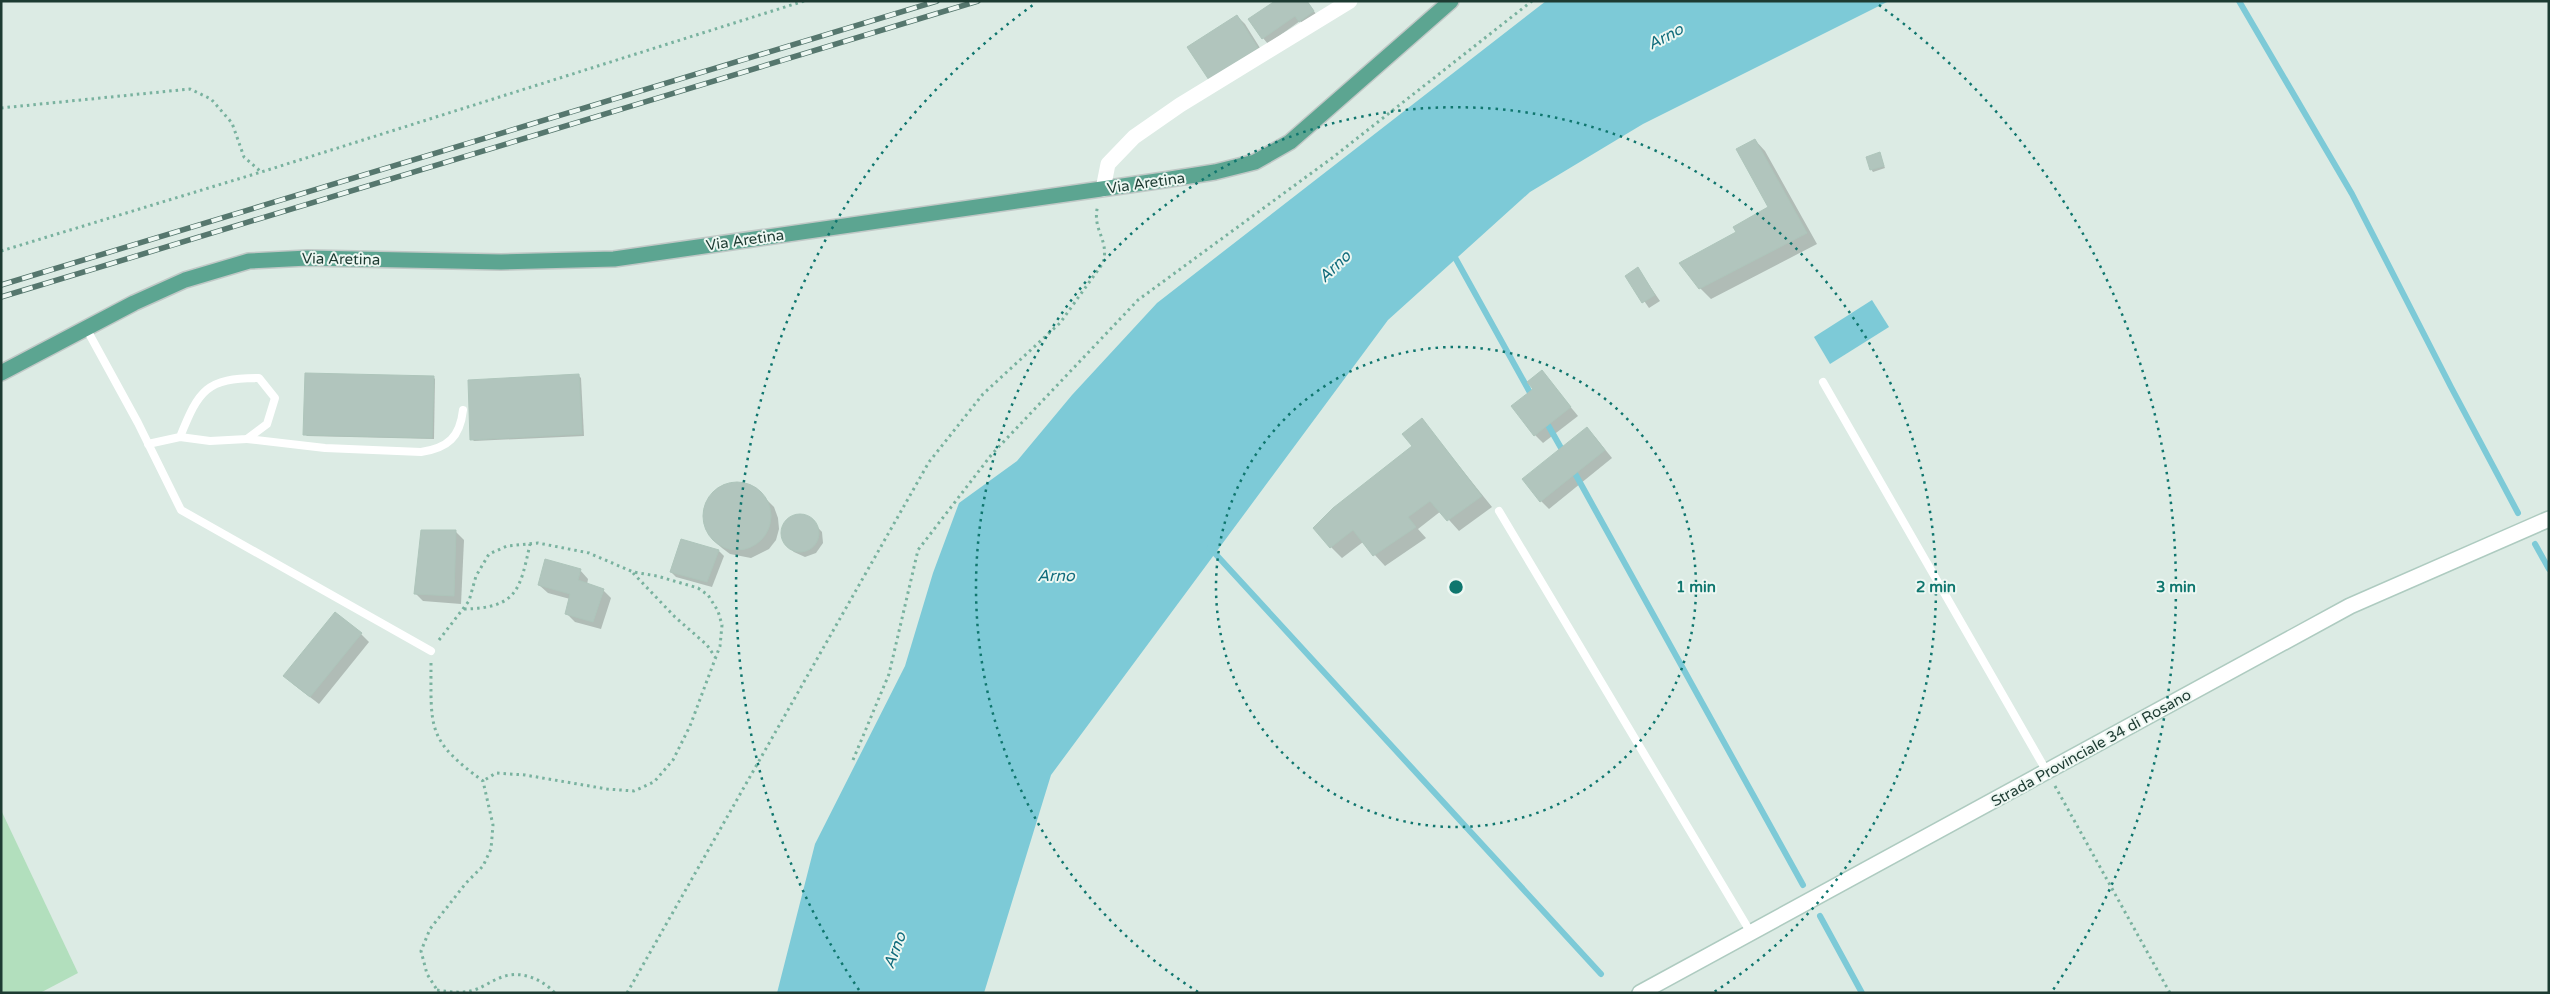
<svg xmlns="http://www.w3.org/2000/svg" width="2550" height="994" font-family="'Varela Round',sans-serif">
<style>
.green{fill:#b2dfbd}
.water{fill:#7dcad7}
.shadow{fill:#0003}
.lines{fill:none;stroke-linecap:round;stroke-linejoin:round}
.stream{stroke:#7dcad7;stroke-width:6}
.building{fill:#b1c5bd;stroke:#aec5bb}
.secondary-casing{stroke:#aecbc0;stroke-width:18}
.primary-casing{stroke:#c0c8c6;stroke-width:18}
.path{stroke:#79b29f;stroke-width:3;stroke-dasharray:2.5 4;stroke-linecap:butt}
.service{stroke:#fff;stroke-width:8}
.minor{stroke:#fff;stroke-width:15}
.secondary{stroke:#fff;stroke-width:15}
.primary{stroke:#5ca591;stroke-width:15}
.rail-casing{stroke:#56776e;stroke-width:5.5}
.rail{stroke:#edf7f2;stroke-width:4;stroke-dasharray:11;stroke-linecap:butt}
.ring{fill:none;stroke:#0f766e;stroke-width:2.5;stroke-dasharray:2.5 5}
.labels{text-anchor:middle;stroke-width:4;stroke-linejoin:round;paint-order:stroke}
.street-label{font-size:15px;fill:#1d3b32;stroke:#edf7f2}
.water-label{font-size:16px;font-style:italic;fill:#116c7c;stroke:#edf7f2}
.centre{fill:#0f766e;stroke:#edf7f2;stroke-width:2.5}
.ring-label{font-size:15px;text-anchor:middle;font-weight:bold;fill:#0f766e;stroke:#edf7f2;stroke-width:4;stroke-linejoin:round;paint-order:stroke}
</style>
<rect width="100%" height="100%" fill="#dcebe4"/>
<!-- green -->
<polygon class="green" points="1,810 78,973 40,993 1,993"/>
<!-- water -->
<g class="water">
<polygon points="1546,1 1889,1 1643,124 1530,192 1388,320 1051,775 984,993 777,993 815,844 905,666 933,573 959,503 1017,461 1072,395 1157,303"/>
<polygon points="1872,300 1889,327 1830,364 1814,337"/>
</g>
<!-- shadow -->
<g class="shadow">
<polygon points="1277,1 1307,1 1318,17 1305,26 1300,21 1268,44 1263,38"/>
<polygon points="1237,16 1245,24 1265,56 1218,87"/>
<polygon points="1755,140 1765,151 1817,244 1711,299 1700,288 1738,232 1769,207"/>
<polygon points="1880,154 1885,168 1873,172 1871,169"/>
<polygon points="1638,269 1660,301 1649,308 1627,276"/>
<polygon points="1542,372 1578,416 1543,443 1535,435 1534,389"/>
<polygon points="579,376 581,378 584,436 474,441 472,439"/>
<polygon points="433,377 435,379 434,439 307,436 305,434"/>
<polygon points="1422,420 1492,507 1459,531 1441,511 1418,529 1426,538 1385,566 1363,542 1342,558 1331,547 1414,447"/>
<polygon points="1595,437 1612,458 1549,509 1541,501"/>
<polygon points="736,483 747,485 757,490 774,507 778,518 779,529 776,540 769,549 751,558 730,554 722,548 713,540 704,521 708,501 715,492 725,486"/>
<polygon points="803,515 808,517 822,532 823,543 816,553 805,557 794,552 788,547 784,542 782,530 787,520 792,517"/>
<polygon points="456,532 464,540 461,604 423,601 415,593"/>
<polygon points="719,551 724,556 712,587 676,577 671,572"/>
<polygon points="580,570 588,579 587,585 603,590 611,598 601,629 575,622 567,614 570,599 548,593 539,585"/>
<polygon points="361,634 369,642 319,704 293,684"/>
</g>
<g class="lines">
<!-- stream -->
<g class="stream">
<polyline points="2239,1 2352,194 2451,387 2518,513"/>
<polyline points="1452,252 1533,398"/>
<polyline points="1544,418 1565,455"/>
<polyline points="1572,468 1803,885"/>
<polyline points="2535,544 2549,569"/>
<polyline points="1210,548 1601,974"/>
<polyline points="1820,916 1862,993"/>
</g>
</g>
<!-- building -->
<g class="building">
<polygon points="1275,1 1307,1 1314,11 1299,22 1295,16 1262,39 1248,19"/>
<polygon points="1237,15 1258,48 1209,80 1187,47"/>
<polygon points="1755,139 1807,233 1699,289 1679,263 1736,232 1733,227 1768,207 1736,149"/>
<polygon points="1880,152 1884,166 1870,170 1866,157"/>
<polygon points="1638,267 1655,295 1642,303 1625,276"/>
<polygon points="1542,370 1571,407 1534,436 1511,406 1533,389 1527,382"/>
<polygon points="305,373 434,376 432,438 303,435"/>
<polygon points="579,374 582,434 470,440 468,380"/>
<polygon points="1422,418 1482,496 1447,521 1430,501 1408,517 1416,527 1373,556 1353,530 1330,548 1313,528 1333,508 1412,446 1402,434"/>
<polygon points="1587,427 1605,450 1540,502 1522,479"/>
<circle cx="737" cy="516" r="34"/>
<circle cx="800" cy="533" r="19"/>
<polygon points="421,530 456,530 454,596 414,594"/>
<polygon points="681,539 719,550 707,582 670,572"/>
<polygon points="545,559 581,569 578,580 604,589 593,622 565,614 570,594 538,585"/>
<polygon points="335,612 362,633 310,697 283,676"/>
</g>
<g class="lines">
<!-- secondary casing -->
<g class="secondary-casing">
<polyline id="secondary" points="1640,993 2350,606 2549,519"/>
</g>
<!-- primary casing -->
<g class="primary-casing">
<polyline id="primary" points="1,373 134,303 185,280 249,261 308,258 501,262 614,259 1164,180 1215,172 1255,162 1290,142 1451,1"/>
</g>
<!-- path -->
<g class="path">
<polyline points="1,108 190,89 211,99 232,123 244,157 260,171"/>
<polyline points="1,251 271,169 804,1"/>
<polyline points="633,573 675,617 707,645 715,657"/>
<path d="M464 609C517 608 520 590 530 544"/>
<polyline points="439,640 469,601 476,576 489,554 507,546 538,543 589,553 633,572 657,576 698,588 708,595 718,611 722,625 720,646 690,726 673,760 654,782 634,791 607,789 525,775 496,773 483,781"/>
<path d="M431 663C431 729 427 740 483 781L493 825 491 849 483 866 466 883 430 929 421 951 427 974 439 993"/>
<polyline points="853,760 889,674 918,550 992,454 1138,300 1332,158 1532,1"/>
<polyline points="2055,786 2170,993"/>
<path d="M437 990C451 992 463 994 477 989 485 986 493 980 502 977 521 970 542 979 555 993"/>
<path d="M627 993 929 462 983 394 1060 323 1103 263C1110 239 1091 230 1098 205"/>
</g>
<!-- service -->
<g class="service">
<polyline points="86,328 138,423 181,510 431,651"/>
<polyline points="1823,382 2047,772"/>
<path d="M247 439 325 448 421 452C448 448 460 437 463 410"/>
<path d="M148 444 180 437 210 441 247 439 267 424 275 398 259 378C206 378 199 390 180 437"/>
<polyline points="1499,511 1751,933"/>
</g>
<!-- minor -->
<polyline class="minor" points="1103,189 1108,164 1134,137 1180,105 1350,1"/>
<!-- secondary -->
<use href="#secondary" class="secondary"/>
<!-- primary -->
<use href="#primary" class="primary"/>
<!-- rail casing -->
<g class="rail-casing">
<g id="rail">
<polyline points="1,285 937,1"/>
<polyline points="1,297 978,1"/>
</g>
</g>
<!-- rail -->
<use href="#rail" class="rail"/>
</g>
<!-- distance rings -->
<g class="ring">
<circle cx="1456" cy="587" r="240"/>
<path d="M1198 992A480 480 0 1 1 1714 992"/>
<path d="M859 990A720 720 0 0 1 1033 5M1879 5A720 720 0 0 1 2053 990"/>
</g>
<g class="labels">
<!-- street labels -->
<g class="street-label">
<text transform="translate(1146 183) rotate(-8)" y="5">Via Aretina</text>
<text transform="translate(745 240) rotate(-8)" y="5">Via Aretina</text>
<text transform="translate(341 259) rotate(1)" y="5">Via Aretina</text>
<text transform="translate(2091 748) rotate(-29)" y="5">Strada Provinciale 34 di Rosano</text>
</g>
<!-- water labels -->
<g class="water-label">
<text transform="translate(1665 36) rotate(-28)" y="6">Arno</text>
<text transform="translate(1334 266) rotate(-44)" y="6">Arno</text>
<text x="1056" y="581">Arno</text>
<text transform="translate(894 950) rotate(-69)" y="6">Arno</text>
</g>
</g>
<circle cx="1456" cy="587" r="8" class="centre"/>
<g class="ring-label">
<text x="1696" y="592">1 min</text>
<text x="1936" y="592">2 min</text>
<text x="2176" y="592">3 min</text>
</g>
<!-- border -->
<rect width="2550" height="994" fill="none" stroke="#1d3b32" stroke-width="5"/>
</svg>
